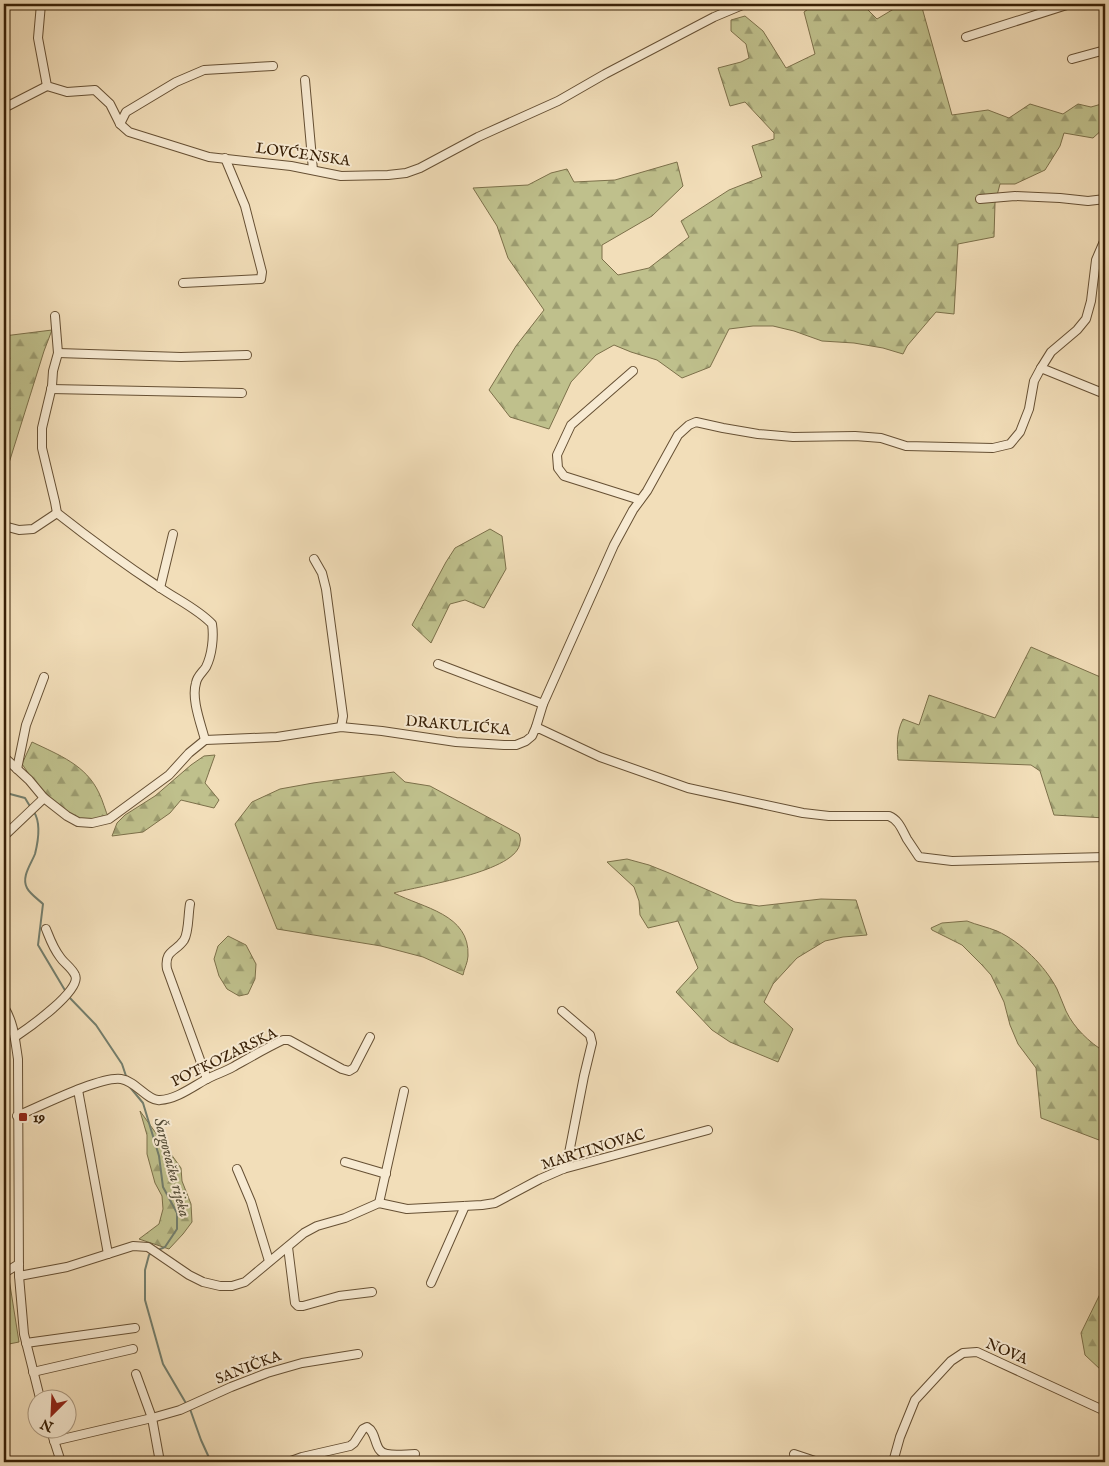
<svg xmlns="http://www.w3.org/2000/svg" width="1109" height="1466" font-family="'IM FELL English',serif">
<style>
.forest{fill:url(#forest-firs);stroke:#7c704a}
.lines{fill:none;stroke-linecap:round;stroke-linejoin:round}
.stream{stroke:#737e6d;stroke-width:2}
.minor-casing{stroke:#665034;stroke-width:10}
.minor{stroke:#f7ead2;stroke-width:8}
.poi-dot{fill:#8f2418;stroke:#f7ead2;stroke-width:2}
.labels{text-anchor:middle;stroke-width:4;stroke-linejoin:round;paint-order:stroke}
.street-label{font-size:15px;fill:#382007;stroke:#f7ead2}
.poi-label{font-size:15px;font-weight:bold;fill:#382007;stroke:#f7ead2;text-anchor:start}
.water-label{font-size:16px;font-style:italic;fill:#564f3a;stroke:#f7ead2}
</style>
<defs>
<pattern id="forest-firs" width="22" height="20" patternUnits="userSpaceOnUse" patternTransform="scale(1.25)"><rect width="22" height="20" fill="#bfc08c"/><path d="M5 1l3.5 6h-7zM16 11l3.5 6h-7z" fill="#9c9c70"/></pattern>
</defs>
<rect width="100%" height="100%" fill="#f2deb9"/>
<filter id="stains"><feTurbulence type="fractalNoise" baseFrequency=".004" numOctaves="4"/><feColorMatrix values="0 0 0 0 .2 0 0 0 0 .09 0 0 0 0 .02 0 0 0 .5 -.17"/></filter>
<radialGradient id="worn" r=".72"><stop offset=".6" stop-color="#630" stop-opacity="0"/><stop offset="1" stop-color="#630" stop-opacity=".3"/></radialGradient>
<!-- forest -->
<g class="forest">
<polygon points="815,4 862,4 877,19 902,4 921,4 952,115 988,110 1009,118 1030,104 1063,114 1078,104 1091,107 1105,103 1105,127 1093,138 1064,133 1060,146 1045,170 1015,184 1000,184 995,203 994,237 958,244 954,314 936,312 907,346 903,354 883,348 854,343 822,341 794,331 773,326 753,326 729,329 710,367 682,378 657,360 631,352 614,345 596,355 571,382 549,429 510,417 489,390 516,346 544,310 508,258 497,226 473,188 528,185 551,173 567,169 574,182 615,180 677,162 683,186 652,216 602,245 602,259 618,275 649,268 689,237 681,221 729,190 762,177 752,146 774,139 774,133 745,102 730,106 718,68 741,62 749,58 746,44 731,31 731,20 745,16 763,31 786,68 815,54 804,12"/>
<polygon points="52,330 44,351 4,479 4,336"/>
<polygon points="490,529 502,536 506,569 484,608 465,600 450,604 431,643 412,625 446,562 455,548"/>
<path d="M1031 647 1105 679V818L1054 815 1040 771 1031 765 898 760C897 745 896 733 903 719L919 725 929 695 995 718Z"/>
<path d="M32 742C59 755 86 765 99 793 103 801 105 810 109 819L92 823 67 816 33 780 22 764Z"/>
<polygon points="215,755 205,783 219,800 214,808 181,800 170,813 143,832 112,836 117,823 125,815 155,796 191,765 204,756"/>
<path d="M394 772 405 782 430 786 519 834C520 837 521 839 520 842 519 872 418 886 394 893 423 908 470 914 468 956 468 962 464 969 463 975L423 957 381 946 277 929 235 824 252 802 280 789 313 783Z"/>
<polygon points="627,859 649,865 669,873 735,902 759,906 821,899 856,900 867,935 843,937 825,941 797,958 773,984 764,1002 793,1029 778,1062 730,1042 712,1030 676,992 698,968 678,921 648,928 640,915 639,901 634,887 607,862"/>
<path d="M967 921C977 925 987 927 997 931 1021 942 1045 966 1057 989 1060 996 1063 1004 1066 1011 1074 1028 1089 1042 1105 1052V1137L1099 1140 1041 1118 1036 1068 1018 1044 1010 1025 1004 1002 991 975 982 965 962 945 932 930 931 928 942 923Z"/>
<polygon points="228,936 246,945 256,964 255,979 248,994 239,996 227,989 219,976 214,959 218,946"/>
<polygon points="140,1111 181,1168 182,1181 191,1204 192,1222 183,1234 169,1249 139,1239 159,1224 163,1209 162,1196 155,1183 147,1154 147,1135"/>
<polygon points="4,1247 19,1342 4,1345"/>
<polygon points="1101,1292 1105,1294 1105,1362 1101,1370 1085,1355 1081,1333"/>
</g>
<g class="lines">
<!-- stream -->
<g class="stream">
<polyline points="4,794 10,794 25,798 31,808"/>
<path d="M34 812C41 823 38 842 35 854 31 864 21 877 27 888 30 894 39 900 43 904L38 945 66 992"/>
<polyline points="68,996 96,1025 122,1064 127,1079"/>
<polyline points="129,1086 143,1103 159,1156 163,1187 177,1213 177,1229 165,1247 158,1250"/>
<polyline points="152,1253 149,1255 145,1270 145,1300 163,1364 187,1405"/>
<polyline points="190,1409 201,1440 211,1462"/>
</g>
<!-- minor casing -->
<g class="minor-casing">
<g id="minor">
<polyline points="41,4 38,38 47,86 67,92 95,90 110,104 120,124 129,132 209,157 291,166 341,176 388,175 406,173 420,168 478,137 558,101 605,74 714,17 745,4"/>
<polyline points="966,37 1070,4"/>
<polyline points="1072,59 1105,50"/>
<polyline points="305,80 313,170"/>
<polyline points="4,108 47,86"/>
<polyline points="120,124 126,112 176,82 204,70 273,66"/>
<polyline points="980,199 1015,196 1060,198 1088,201 1105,199"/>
<polyline points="1105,239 1096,260 1091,301 1086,319 1077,330 1051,352 1041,368 1105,394"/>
<polyline points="183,283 261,279 262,272 245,206 225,158"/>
<path d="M55 316 58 353 53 371 52 386 42 428V448L55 502 57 513C90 539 124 564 159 587 176 599 198 609 212 624 214 637 212 655 206 667 203 672 197 676 196 683 191 699 201 724 205 740"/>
<polyline points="58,353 181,357 247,355"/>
<polyline points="633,371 571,425 557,455 558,468 564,476 640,500"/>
<polyline points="51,389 242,393"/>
<polyline points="4,526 19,530 33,529 57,513"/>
<polyline points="314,559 322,573 326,589 343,716 341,727"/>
<polyline points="160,588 173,534"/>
<polyline points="438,664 543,704"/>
<polyline points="536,727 543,704 614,545 633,510 647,491 678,435 689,425 696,422 723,428 758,434 793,437 855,436 881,438 906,446 993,448 1010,444 1020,432 1029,409 1034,381 1041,368"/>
<path d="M4 757 29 780 44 798 67 816 78 822 92 823 109 819 169 775 189 753 205 740 277 737 341 727 382 731 456 742 504 745H516L526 741 532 736 536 727 600 757 688 788 803 813 829 816H889C899 820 902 830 907 839 911 845 915 851 919 857L952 861 1105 857"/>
<polyline points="17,769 26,725 44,677"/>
<polyline points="4,836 44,798"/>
<path d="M190 904C188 914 189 932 184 940 176 952 164 950 167 969L207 1079"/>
<path d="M4 1007C14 1023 15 1040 18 1059L19 1276 24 1334 40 1398"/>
<polyline points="562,1011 590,1035 592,1043 584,1076 569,1153 563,1169"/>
<path d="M15 1037C27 1029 83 990 75 975 72 968 64 963 60 957 53 948 50 939 46 929"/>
<polyline points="78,1090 108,1254"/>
<path d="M17 1116C39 1107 100 1076 121 1079 136 1081 148 1102 160 1100 176 1099 191 1088 205 1080 214 1075 224 1072 233 1067 249 1058 266 1048 283 1040H289L342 1069 349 1071 354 1068 370 1037"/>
<polyline points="345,1162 386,1174"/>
<polyline points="237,1169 251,1202 269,1261"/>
<polyline points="379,1203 404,1091"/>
<polyline points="288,1247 295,1303 298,1306 303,1306 339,1296 372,1292"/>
<polyline points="4,1273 19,1264"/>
<polyline points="19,1276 67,1267 133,1246 148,1247 189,1275 203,1282 220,1286 232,1286 245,1282 304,1233 317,1226 345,1218 379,1203 407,1209 482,1205 495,1203 540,1179 563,1169 708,1130"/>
<polyline points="431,1283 465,1206"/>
<polyline points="26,1343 135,1328"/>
<polyline points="33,1372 133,1349"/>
<polyline points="136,1374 152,1418 160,1462"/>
<polyline points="50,1428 61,1462"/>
<polyline points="54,1441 152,1418 180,1410 231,1387 267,1373 302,1363 358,1354"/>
<polyline points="794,1454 818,1462"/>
<path d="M288 1462 302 1457 350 1446 354 1443 363 1429 367 1427C378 1433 373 1452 387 1454 396 1456 407 1454 415 1454"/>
<polyline points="893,1462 900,1437 915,1400 951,1361 963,1353 977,1352 1105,1411"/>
</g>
</g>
<!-- minor -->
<use href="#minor" class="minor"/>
</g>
<!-- markers -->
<rect class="poi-dot" x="18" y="1112" width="10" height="10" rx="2.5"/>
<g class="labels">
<!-- street labels -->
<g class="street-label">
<text transform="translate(303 154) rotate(8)" y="5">LOVĆENSKA</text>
<text transform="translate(458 725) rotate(5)" y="5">DRAKULIĆKA</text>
<text transform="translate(224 1057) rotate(-26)" y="5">POTKOZARSKA</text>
<text transform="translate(593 1149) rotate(-17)" y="5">MARTINOVAC</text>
<text transform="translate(1007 1351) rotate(23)" y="5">NOVA</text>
<text transform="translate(248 1367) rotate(-21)" y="5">SANIČKA</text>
</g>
<!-- poi labels -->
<g class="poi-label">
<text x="33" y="1122">19</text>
</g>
<!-- water labels -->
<g class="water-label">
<text transform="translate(173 1167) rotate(75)" y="6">Šargovačka rijeka</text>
</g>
</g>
<!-- margin -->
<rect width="1109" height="1466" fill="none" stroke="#f2deb9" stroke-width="20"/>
<rect x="5" y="5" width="1099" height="1456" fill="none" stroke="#382007" stroke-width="2.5"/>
<rect x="10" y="10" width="1089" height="1446" fill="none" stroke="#382007"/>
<!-- north arrow -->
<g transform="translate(52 1414) rotate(204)"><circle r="24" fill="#f7ead2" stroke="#ab9981"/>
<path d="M0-4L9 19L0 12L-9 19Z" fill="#8f2418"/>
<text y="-8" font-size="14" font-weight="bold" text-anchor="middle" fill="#382007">N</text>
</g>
<rect width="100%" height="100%" filter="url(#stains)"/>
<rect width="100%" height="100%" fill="url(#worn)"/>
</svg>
